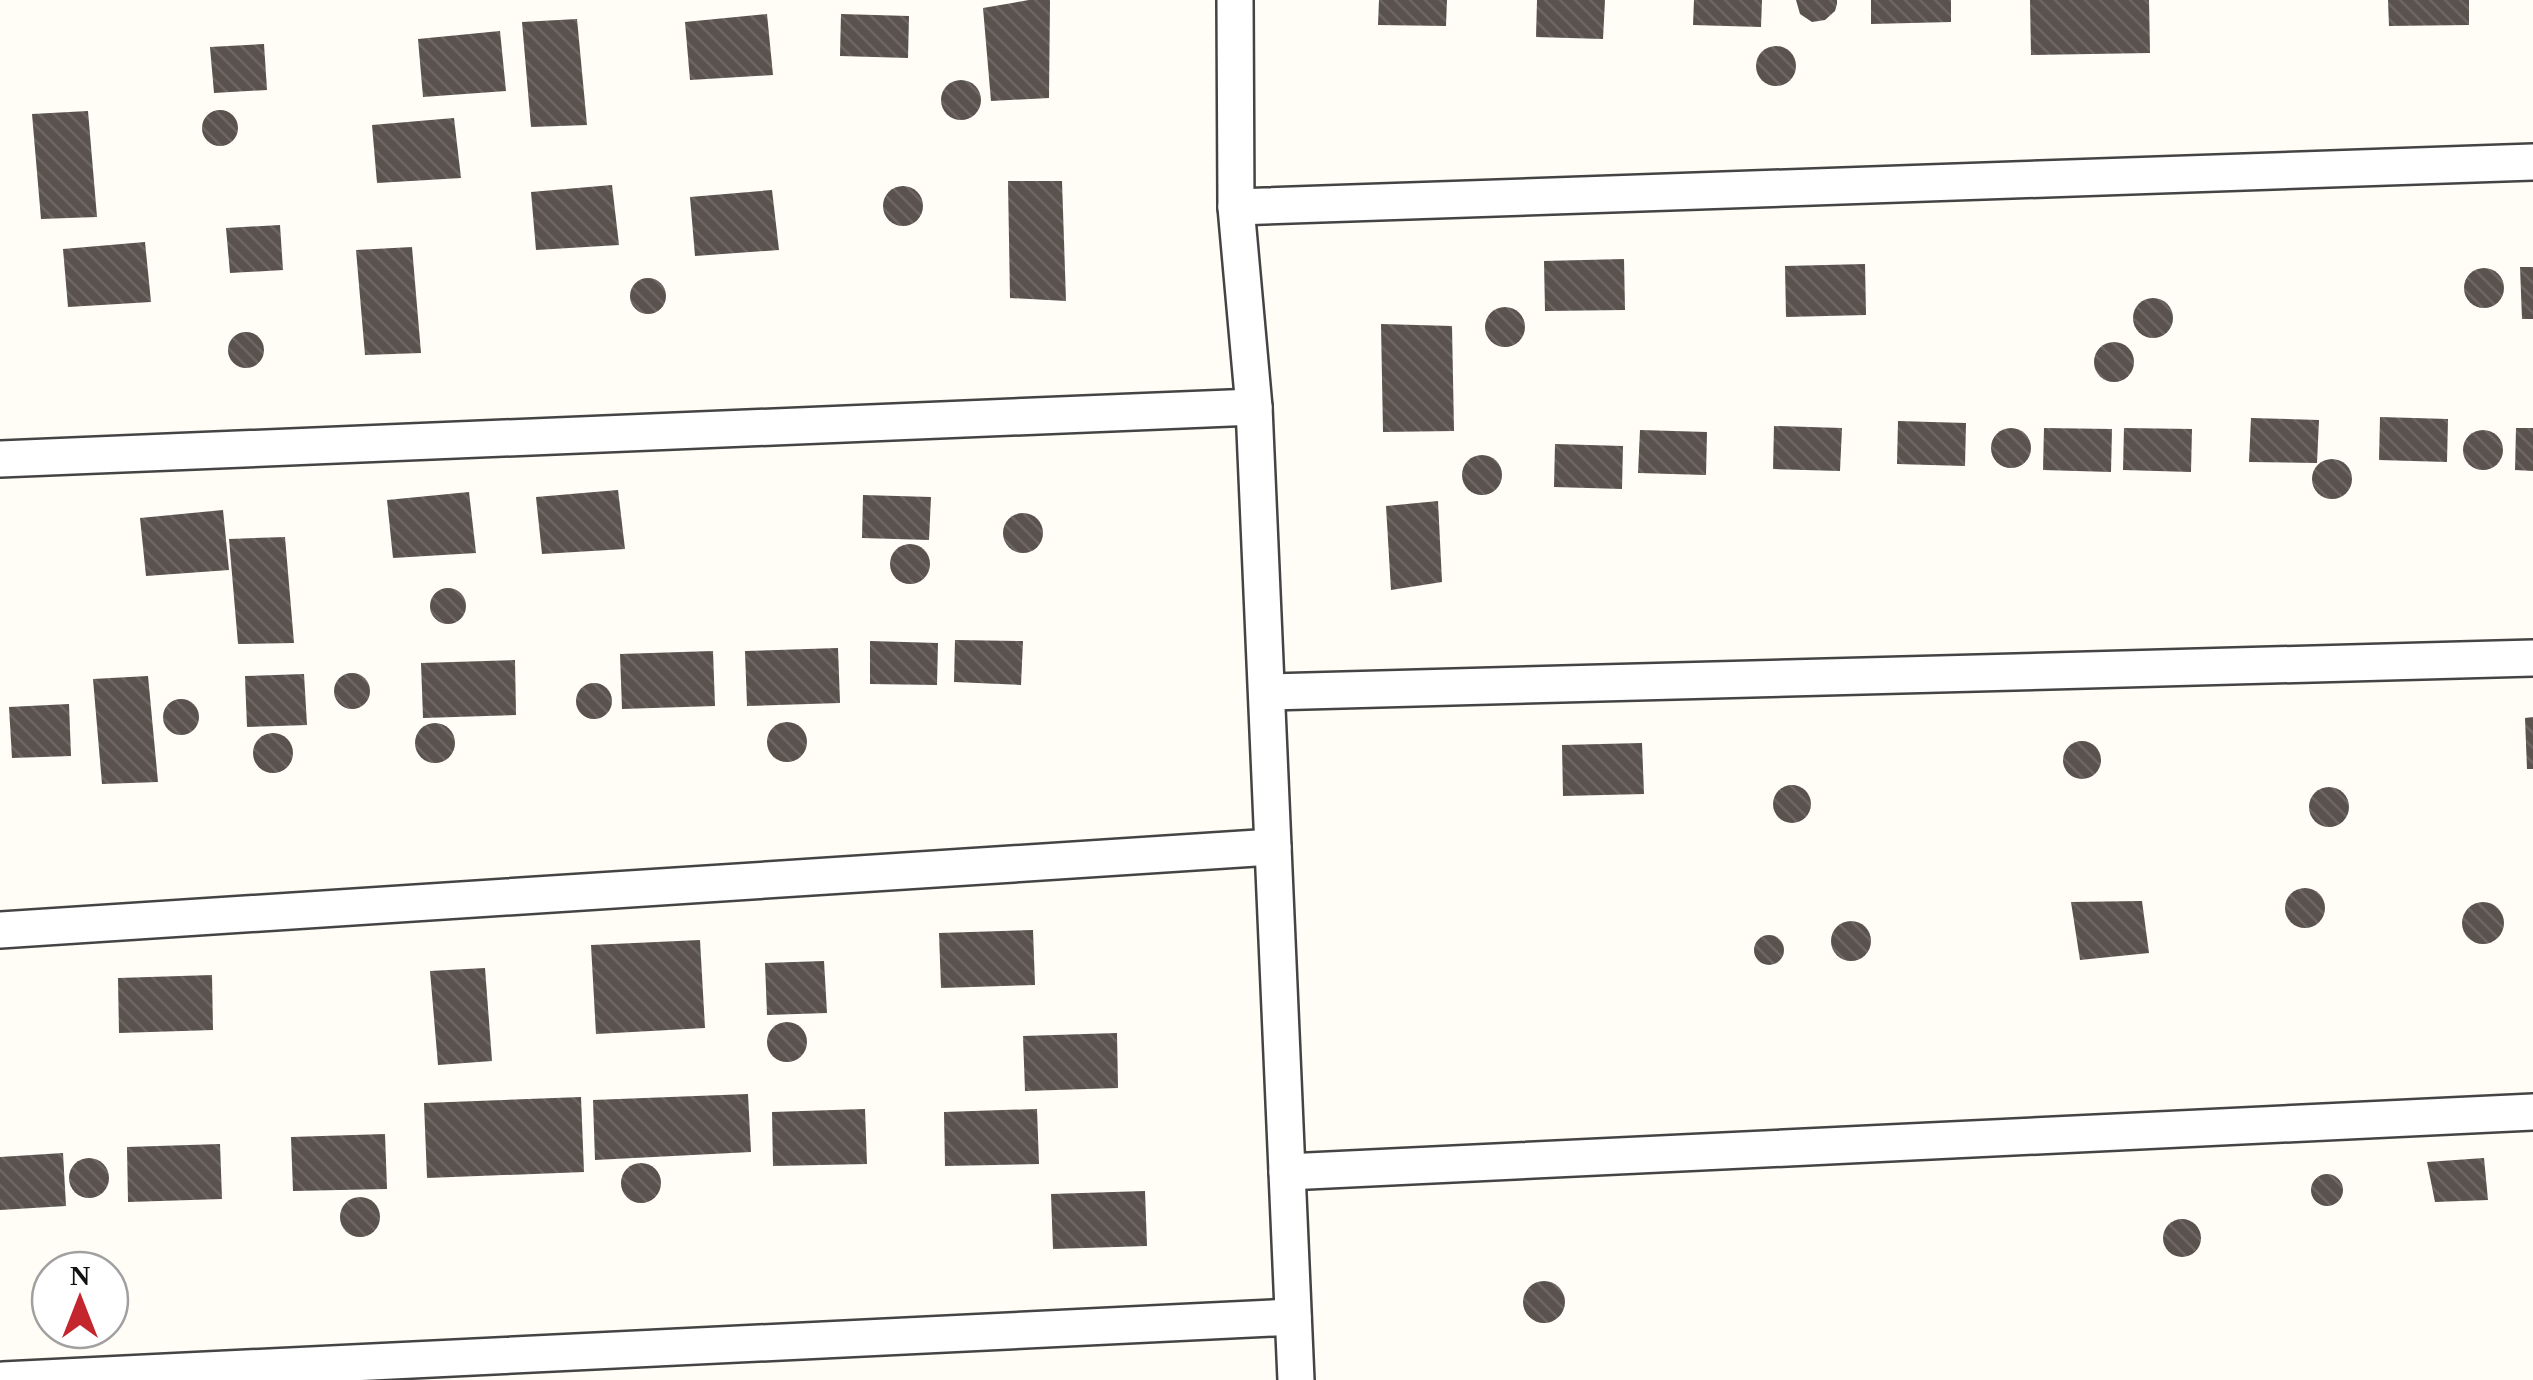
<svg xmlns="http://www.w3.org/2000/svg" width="2533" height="1380" font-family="Georgia,serif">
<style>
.building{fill:url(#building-back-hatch)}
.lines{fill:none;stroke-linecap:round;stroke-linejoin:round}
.street-casing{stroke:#444;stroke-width:40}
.street{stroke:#fff;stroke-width:35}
</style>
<defs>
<pattern id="building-back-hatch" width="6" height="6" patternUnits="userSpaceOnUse" patternTransform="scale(2.5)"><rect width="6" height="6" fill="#5a524d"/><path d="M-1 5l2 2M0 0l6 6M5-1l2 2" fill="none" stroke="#6d6662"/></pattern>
</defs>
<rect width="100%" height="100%" fill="#fffdf5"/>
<!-- building -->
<g class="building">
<polygon points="1029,0 1050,0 1049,98 991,101 983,8"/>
<polygon points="1379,0 1447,0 1446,26 1378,25"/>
<polygon points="1537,0 1605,0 1603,39 1536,37"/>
<polygon points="1694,0 1762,0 1761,27 1693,25"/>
<polygon points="1796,0 1837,0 1837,4 1835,11 1825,20 1812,22 1800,14"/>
<polygon points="1871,0 1951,0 1951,22 1871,24"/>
<polygon points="2030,0 2149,0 2150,53 2031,55"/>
<polygon points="2388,0 2469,0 2469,25 2389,26"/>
<polygon points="767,14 773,75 690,80 685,22"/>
<polygon points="841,14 909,16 908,58 840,56"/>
<polygon points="577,19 587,125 531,127 522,22"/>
<polygon points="500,31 506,91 423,97 418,39"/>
<polygon points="264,44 267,90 214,93 210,47"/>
<circle cx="1776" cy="66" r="20"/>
<circle cx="961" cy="100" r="20"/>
<circle cx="220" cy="128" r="18"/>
<polygon points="88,111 97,217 41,219 32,114"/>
<polygon points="454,118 461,178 377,183 372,125"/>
<polygon points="1008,181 1062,181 1066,301 1010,298"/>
<polygon points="612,185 619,245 536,250 531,192"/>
<circle cx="903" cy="206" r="20"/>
<polygon points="772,190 779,250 695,256 690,197"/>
<polygon points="280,225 283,270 230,273 226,228"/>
<polygon points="145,242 151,302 68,307 63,249"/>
<polygon points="412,247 421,353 365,355 356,250"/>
<polygon points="1624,259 1625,310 1545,311 1544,261"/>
<polygon points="1865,264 1866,315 1786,317 1785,266"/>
<polygon points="2520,267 2533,267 2533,319 2522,319"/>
<circle cx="2484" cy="288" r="20"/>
<circle cx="648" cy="296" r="18"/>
<circle cx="2153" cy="318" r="20"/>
<circle cx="1505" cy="327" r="20"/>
<polygon points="1381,324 1452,326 1454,431 1383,432"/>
<circle cx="246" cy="350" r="18"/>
<circle cx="2114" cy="362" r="20"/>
<polygon points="2380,417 2448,419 2447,462 2379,460"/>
<polygon points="2251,418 2319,420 2317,463 2249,462"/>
<polygon points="1898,421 1966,423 1965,466 1897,464"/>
<polygon points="1774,426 1842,428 1840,471 1773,469"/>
<circle cx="2011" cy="448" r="20"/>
<polygon points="2044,428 2112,429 2111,472 2043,470"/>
<polygon points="2124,428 2192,429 2191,472 2123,470"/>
<polygon points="2516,428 2533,428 2533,471 2515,470"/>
<circle cx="2483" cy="450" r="20"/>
<polygon points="1640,430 1707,432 1706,475 1638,473"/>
<polygon points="1555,444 1623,446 1622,489 1554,487"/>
<circle cx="1482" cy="475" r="20"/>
<circle cx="2332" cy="479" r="20"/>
<polygon points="618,490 625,549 542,554 536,497"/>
<polygon points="469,492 476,553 393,558 387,500"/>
<polygon points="863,495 931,497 929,540 862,538"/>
<polygon points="1438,501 1442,582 1391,590 1386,506"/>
<polygon points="223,510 229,570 146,576 140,518"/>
<circle cx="1023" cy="533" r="20"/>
<polygon points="285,537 294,643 238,644 229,539"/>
<circle cx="910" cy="564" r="20"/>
<circle cx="448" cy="606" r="18"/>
<polygon points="955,640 1023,641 1021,685 954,682"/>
<polygon points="870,641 938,643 937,685 870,684"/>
<polygon points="838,648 840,703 747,706 745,651"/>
<polygon points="713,651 715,706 622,709 620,654"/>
<polygon points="515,660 516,715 423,718 421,663"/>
<circle cx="352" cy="691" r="18"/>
<polygon points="304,674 307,725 247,727 245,676"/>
<polygon points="148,676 158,782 102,784 93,679"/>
<circle cx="594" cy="701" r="18"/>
<circle cx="181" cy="717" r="18"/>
<polygon points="69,704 71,756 12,758 9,707"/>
<polygon points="2533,717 2533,769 2527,769 2525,718"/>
<circle cx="787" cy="742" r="20"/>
<circle cx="435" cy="743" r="20"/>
<circle cx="273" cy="753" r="20"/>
<circle cx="2082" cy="760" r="19"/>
<polygon points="1642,743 1644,794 1563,796 1562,745"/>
<circle cx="1792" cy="804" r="19"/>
<circle cx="2329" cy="807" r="20"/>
<circle cx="2305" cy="908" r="20"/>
<polygon points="2142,901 2149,953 2080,960 2071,902"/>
<circle cx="2483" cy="923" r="21"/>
<circle cx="1851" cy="941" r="20"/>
<polygon points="1033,930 1035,985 941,988 939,933"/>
<circle cx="1769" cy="950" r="15"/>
<polygon points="700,940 705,1028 596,1034 591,945"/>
<polygon points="824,961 827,1013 767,1015 765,963"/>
<polygon points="485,968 492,1061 438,1065 430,971"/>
<polygon points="212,975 213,1030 119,1033 118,978"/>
<circle cx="787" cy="1042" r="20"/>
<polygon points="1117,1033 1118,1088 1025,1091 1023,1036"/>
<polygon points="748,1094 751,1152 595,1160 593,1100"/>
<polygon points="581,1097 584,1172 427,1178 424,1103"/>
<polygon points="865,1109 867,1164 773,1166 772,1112"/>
<polygon points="1037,1109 1039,1164 945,1166 944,1112"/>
<polygon points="385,1134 387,1189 293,1191 291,1137"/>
<polygon points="220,1144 222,1199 128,1202 127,1147"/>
<polygon points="63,1153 66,1206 0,1210 0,1157"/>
<polygon points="2484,1158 2488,1200 2435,1202 2427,1162"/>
<circle cx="89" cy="1178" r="20"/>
<circle cx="641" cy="1183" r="20"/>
<circle cx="2327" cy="1190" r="16"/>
<polygon points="1145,1191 1147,1246 1053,1249 1051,1194"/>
<circle cx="360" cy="1217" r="20"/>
<circle cx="2182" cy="1238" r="19"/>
<circle cx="1544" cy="1302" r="21"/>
</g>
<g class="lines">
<!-- street casing -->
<g class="street-casing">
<g id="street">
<polyline points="1235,0 1236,207 1254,407 1296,1380"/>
<polyline points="1236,207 2533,162"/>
<polyline points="0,459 1254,407"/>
<polyline points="1267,692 2533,658"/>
<polyline points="0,930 1273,847"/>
<polyline points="1287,1172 2533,1112"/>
<polyline points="3,1380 1293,1317"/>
</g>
</g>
<!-- street -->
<use href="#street" class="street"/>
</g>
<!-- north arrow -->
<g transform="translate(80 1300)"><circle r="48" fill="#ffffff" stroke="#a0a0a0" stroke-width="2.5"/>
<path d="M0-8L18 38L0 25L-18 38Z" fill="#c4262e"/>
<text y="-15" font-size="28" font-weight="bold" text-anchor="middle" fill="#111111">N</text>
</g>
</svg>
